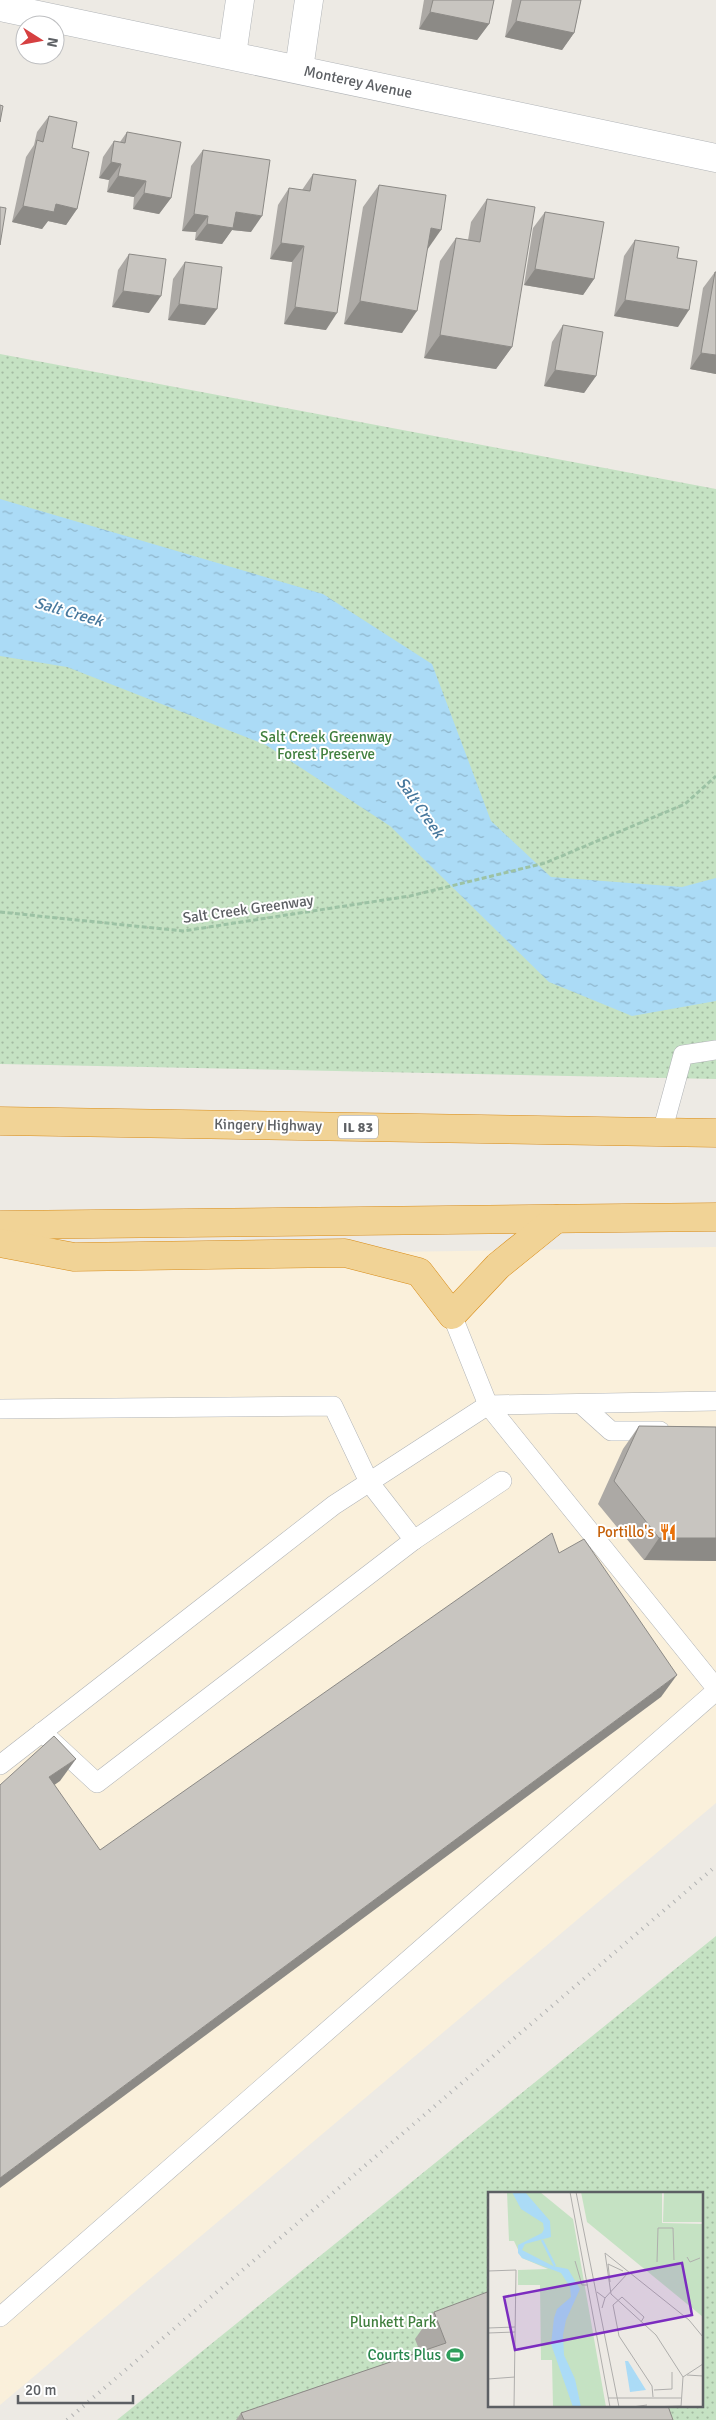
<svg xmlns="http://www.w3.org/2000/svg" width="716" height="2420" font-family="Signika,sans-serif">
<style>
.commercial{fill:#faf0db}
.park{fill:url(#park-dots);fill-rule:evenodd}
.water{fill:url(#water-ripples)}
.lines{fill:none;stroke-linecap:round;stroke-linejoin:round}
.lane-casing{stroke:#b1b4b7;stroke-width:20}
.street-casing{stroke:#b1b4b7;stroke-width:29}
.highway-casing{stroke:#d88c18;stroke-width:29}
.path{stroke:#9cc2a4;stroke-width:3;stroke-dasharray:5 2.5;stroke-linecap:butt}
.lane{stroke:#fff;stroke-width:19}
.street{stroke:#fff;stroke-width:28}
.highway{stroke:#f1d396;stroke-width:28}
.rail{stroke:#b2b3b3;stroke-width:4;stroke-dasharray:1 6;stroke-linecap:butt}
.wall{fill:#aca9a5}
.shaded-wall{fill:#8c8a86}
.building{fill:#c8c5c0;stroke:#8c8a86}
.labels{text-anchor:middle;stroke-width:4;stroke-linejoin:round;paint-order:stroke}
.shield{fill:#fff;stroke:#8d8f92;stroke-width:1}
.shield-label{font-size:14px;font-weight:bold;fill:#5c5f63}
.street-label{font-size:15px;fill:#5c5f63;stroke:#fff}
.park-label{font-size:15px;fill:#407f3e;stroke:#fff}
.food-label{font-size:15px;fill:#c56008;stroke:#fff;text-anchor:end}
.leisure-label{font-size:15px;fill:#27864d;stroke:#fff;text-anchor:end}
.water-label{font-size:16px;font-style:italic;fill:#47789d;stroke:#fff}
.inset-river{fill:none;stroke:#abdbf6;stroke-width:2.5}
.inset-road{fill:none;stroke:#afaeac;stroke-width:1}
.view{fill:#7b2cbf;fill-opacity:0.15;stroke:#7b2cbf;stroke-width:2.5}
.inset-edge{fill:none;stroke:#5c5f63;stroke-width:2.5}
</style>
<defs>
<pattern id="park-dots" width="8" height="8" patternUnits="userSpaceOnUse" patternTransform="scale(1.25)"><rect width="8" height="8" fill="#c5e2c3"/><path d="M2 2h.1M6 6h.1" fill="none" stroke="#a3baa2" stroke-width="1.8" stroke-linecap="round"/></pattern>
<pattern id="water-ripples" width="26" height="14" patternUnits="userSpaceOnUse" patternTransform="scale(1.25)"><rect width="26" height="14" fill="#abdbf6"/><path d="M2 4q2-2 4 0t4 0M15 11q2-2 4 0t4 0" fill="none" stroke="#8eb5cb"/></pattern>
</defs>
<rect width="100%" height="100%" fill="#edeae4"/>
<!-- commercial -->
<polygon class="commercial" points="716,1247 716,1803 0,2405 0,1258"/>
<!-- park -->
<g class="park">
<polygon points="0,354 716,489 716,1079 0,1064"/>
<path d="M716 1936V2420H117ZM490 2194H702V2406H490Z"/>
</g>
<!-- water -->
<polygon class="water" points="0,499 323,594 432,664 491,821 551,877 682,887 716,878 716,1001 632,1016 549,982 390,826 266,745 67,667 0,656"/>
<g class="lines">
<!-- lane casing -->
<g class="lane-casing">
<g id="lane">
<polyline points="662,1132 683,1055 716,1050"/>
<polyline points="452,1315 488,1405 716,1688"/>
<polyline points="581,1404 611,1431 660,1431"/>
<polyline points="0,1409 333,1406 369,1482 414,1540 97,1783 42,1732"/>
<polyline points="414,1540 502,1481"/>
<polyline points="0,1765 334,1505 488,1405 716,1401"/>
<polyline points="0,2317 716,1691"/>
</g>
</g>
<!-- street casing -->
<g class="street-casing">
<g id="street">
<polyline points="0,7 716,158"/>
<polyline points="232,55 240,0"/>
<polyline points="299,69 309,0"/>
</g>
</g>
<!-- highway casing -->
<g class="highway-casing">
<g id="highway">
<polyline points="0,1121 716,1133"/>
<polyline points="0,1225 716,1217"/>
<polyline points="0,1243 74,1257 345,1253 419,1272 452,1315 498,1266 556,1219"/>
</g>
</g>
<!-- path -->
<polyline class="path" points="0,912 183,931 410,896 545,863 685,804 716,776"/>
<!-- lane -->
<use href="#lane" class="lane"/>
<!-- street -->
<use href="#street" class="street"/>
<!-- highway -->
<use href="#highway" class="highway"/>
<!-- rail -->
<polyline class="rail" points="67,2420 716,1866"/>
</g>
<!-- wall -->
<g class="wall">
<polygon points="424,0 494,0 489,24 477,40 419,29"/>
<polygon points="512,0 581,0 574,33 562,50 505,37"/>
<polygon points="49,116 72,148 77,209 66,225 48,221 42,229 12,222 26,157 34,145 37,132"/>
<polygon points="127,132 171,198 159,214 133,209 134,197 107,192 109,180 99,178 103,157 114,141 120,142"/>
<polygon points="203,150 251,232 232,230 222,244 195,240 196,232 182,231 191,166"/>
<polygon points="313,174 326,330 284,324 292,262 270,259 278,205 289,188 302,190"/>
<polygon points="379,185 427,249 402,333 344,324 363,207"/>
<polygon points="487,199 512,347 496,369 424,358 440,261 456,238 468,240 471,222"/>
<polygon points="545,212 594,279 583,295 524,285 533,228"/>
<polygon points="635,240 678,327 614,316 624,256"/>
<polygon points="129,254 149,313 112,307 118,270"/>
<polygon points="185,262 205,325 168,320 173,279"/>
<polygon points="715,272 716,272 716,374 690,369 703,288"/>
<polygon points="563,325 596,376 584,393 544,386 552,342"/>
<polygon points="639,1426 716,1427 716,1561 644,1560 598,1504 623,1449"/>
<polygon points="434,2312 673,2420 236,2420 241,2413 420,2352 415,2339"/>
</g>
<!-- shaded-wall -->
<g class="shaded-wall">
<polygon points="430,12 489,24 477,40 419,29"/>
<polygon points="516,21 574,33 562,50 505,37"/>
<polygon points="111,162 121,164 109,180 99,178"/>
<polygon points="118,176 146,181 134,197 107,192"/>
<polygon points="144,193 171,198 159,214 133,209"/>
<polygon points="56,204 77,209 66,225 48,221 42,229 12,222 23,206"/>
<polygon points="236,212 262,216 251,232 232,230 222,244 195,240 207,224"/>
<polygon points="194,214 208,216 196,232 182,231"/>
<polygon points="431,228 441,230 425,253"/>
<polygon points="281,243 304,246 292,262 270,259"/>
<polygon points="535,269 594,279 583,295 524,285"/>
<polygon points="123,291 161,296 149,313 112,307"/>
<polygon points="625,300 689,310 678,327 614,316"/>
<polygon points="360,301 417,311 402,333 344,324"/>
<polygon points="179,304 217,309 205,325 168,320"/>
<polygon points="295,307 337,313 326,330 284,324"/>
<polygon points="440,335 512,347 496,369 424,358"/>
<polygon points="701,353 716,355 716,374 690,369"/>
<polygon points="555,370 596,376 584,393 544,386"/>
<polygon points="659,1538 716,1538 716,1561 644,1560"/>
<polygon points="677,1675 661,1697 0,2188 0,2178"/>
<polygon points="76,1759 60,1781 33,1800 49,1777"/>
</g>
<!-- building -->
<g class="building">
<polygon points="433,0 494,0 489,24 430,12"/>
<polygon points="521,0 581,0 574,33 516,21"/>
<polygon points="0,105 3,106 0,122"/>
<polygon points="49,116 77,122 72,148 89,152 77,209 56,204 54,212 23,206 37,140 43,142"/>
<polygon points="127,132 181,142 171,198 144,193 146,181 118,176 121,164 111,162 114,141 125,143"/>
<polygon points="203,150 270,160 262,216 236,212 233,228 207,224 208,216 194,214"/>
<polygon points="313,174 356,180 337,313 295,307 304,246 281,243 289,188 310,191"/>
<polygon points="379,185 446,195 441,230 431,228 417,311 360,301"/>
<polygon points="487,199 535,207 512,347 440,335 456,238 480,242"/>
<polygon points="0,207 6,208 0,245"/>
<polygon points="545,212 604,222 594,279 535,269"/>
<polygon points="635,240 679,247 677,258 697,261 689,310 625,300"/>
<polygon points="129,254 166,259 161,296 123,291"/>
<polygon points="185,262 222,267 217,309 179,304"/>
<polygon points="715,272 716,272 716,355 701,353"/>
<polygon points="563,325 603,332 596,376 555,370"/>
<polygon points="639,1426 716,1427 716,1538 659,1538 614,1481"/>
<polygon points="552,1533 559,1553 584,1539 677,1675 0,2178 0,1785 54,1736 76,1759 49,1777 100,1850"/>
<polygon points="490,2291 490,2406 668,2406 673,2420 244,2420 241,2413 446,2343 434,2312"/>
</g>
<!-- icons -->
<defs>
<g id="restaurant-bare" transform="scale(1.35)"><path d="M-5-6h1v4h1v-4h1v4h1v-4h1v5L-1.5 .5V6h-2V.5L-5-1ZM5-6V6H3V1.5H1.5Q1.5-4 5-6Z" fill="#e8710a" stroke="#fff" stroke-width="2.5" paint-order="stroke"/></g>
<g id="stadium-bare" transform="scale(1.35)"><path d="M0-5a6.5 5 0 1 0 0 10a6.5 5 0 1 0 0-10ZM-3.5-1.8h7v3.6h-7Z" fill="#2e9e5b" stroke="#fff" stroke-width="2.5" paint-order="stroke"/></g>
</defs>
<g fill-rule="evenodd">
<use href="#restaurant-bare" x="668" y="1532"/>
<use href="#stadium-bare" x="455" y="2355"/>
</g>
<g class="labels">
<!-- shield labels -->
<rect class="shield" x="338" y="1115.5" width="40" height="23" rx="4"/>
<g class="shield-label">
<text x="358" y="1132">IL 83</text>
</g>
<!-- street labels -->
<g class="street-label">
<text transform="translate(358 82) rotate(12)" y="5">Monterey Avenue</text>
<text transform="translate(248 909) rotate(-8)" y="5">Salt Creek Greenway</text>
<text transform="translate(268 1125) rotate(1)" y="5">Kingery Highway</text>
</g>
<!-- park labels -->
<g class="park-label">
<text x="326" y="742">Salt Creek Greenway<tspan x="326" dy="17">Forest Preserve</tspan></text>
<text x="393" y="2327">Plunkett Park</text>
</g>
<!-- food labels -->
<g class="food-label">
<text x="654" y="1537">Portillo's</text>
</g>
<!-- leisure labels -->
<g class="leisure-label">
<text x="441" y="2360">Courts Plus</text>
</g>
<!-- water labels -->
<g class="water-label">
<text transform="translate(69 611) rotate(16)" y="6">Salt Creek</text>
<text transform="translate(421 807) rotate(55)" y="6">Salt Creek</text>
</g>
</g>
<!-- overview -->
<g transform="translate(488 2192)">
<rect width="215" height="215" fill="#edeae4"/>
<path d="M19 0H52L85 27 118 215H65L64 168H53L52 93H30V78L60 77 34 66 26 49H21ZM93 0H174V31L215 32V125L99 30ZM176 0H215V30H175Z" fill="#c5e2c3"/>
<path d="M24 0H37L62 29 63 45 37 52 34 58 65 74 80 77 92 97 78 128 75 143 76 163 87 187 93 215H85L63 152 66 126 69 117 83 105 82 95 73 81 34 66 30 61V53L54 41 56 37 55 31 33 17ZM137 169H140L158 198 142 200Z" fill="#abdbf6"/>
<path class="inset-river" d="M54 48 67 74"/>
<path class="inset-road" d="M82 0 122 215M88 0 131 215M199 65 202 70 212 66M87 69 94 93H100M169 70 170 36H185L186 68M0 79 28 78 26 215M122 90 120 72 135 79M109 100 117 106 114 116M117 106 140 81M153 130 156 125 134 105 125 113 131 144 164 194 165 205M0 136 27 135M0 141 27 140M199 183 215 184M195 185 168 143 123 102 117 61 201 128 215 145M0 187 27 185M166 198 184 197V180M120 206H193M144 215 159 213M160 215 193 214M193 215 195 185 215 172"/>
<path class="view" d="M194 71 204 123 27 158 16 105Z"/>
<rect width="215" height="215" class="inset-edge"/>
</g>
<!-- north arrow -->
<g transform="translate(40 40) rotate(101)"><circle r="24" fill="#ffffff" stroke="#bebfc1"/>
<path d="M0-4L9 19L0 12L-9 19Z" fill="#d64041"/>
<text y="-8" font-size="14" font-weight="bold" text-anchor="middle" fill="#5c5f63">N</text>
</g>
<!-- scale -->
<path d="M18 2395v8h115v-8" fill="none" stroke="#5c5f63" stroke-width="2.5"/>
<text x="25" y="2395" font-size="15" fill="#5c5f63" stroke="#ffffff" stroke-width="4" paint-order="stroke">20 m</text>
</svg>
